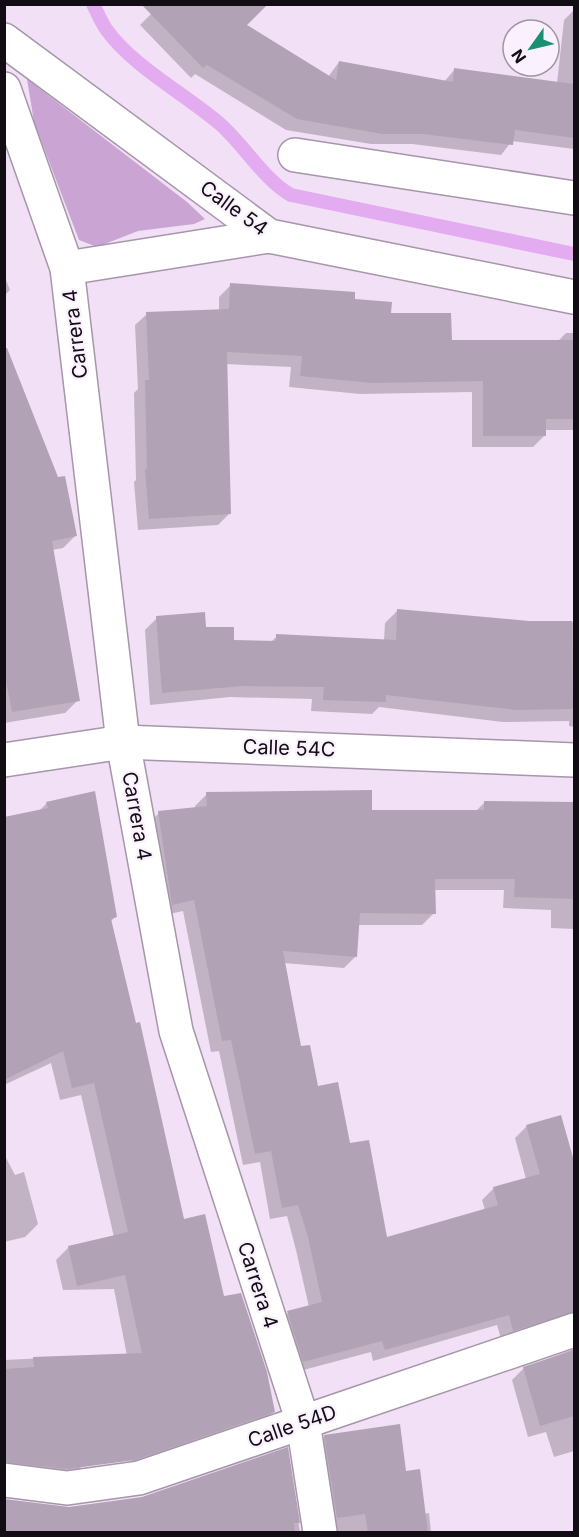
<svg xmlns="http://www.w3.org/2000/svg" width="579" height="1537" font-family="Inter,sans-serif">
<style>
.green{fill:#caa4d2}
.shadow{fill:#0003}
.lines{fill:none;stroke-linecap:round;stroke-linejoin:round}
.stream{stroke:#e4acf0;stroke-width:14}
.building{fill:#b2a2b6}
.minor-casing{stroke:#a696aa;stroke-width:36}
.minor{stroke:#fff;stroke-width:33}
.labels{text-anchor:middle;stroke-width:4.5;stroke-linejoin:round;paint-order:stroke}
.street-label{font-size:20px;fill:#120d14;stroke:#fbf0fd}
</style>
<rect width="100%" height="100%" fill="#f2e0f6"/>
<!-- green -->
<polygon class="green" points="27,79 187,202 205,219 194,224 138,231 97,247 79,240 34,122"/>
<!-- shadow -->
<g class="shadow">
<polygon points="155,10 245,26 328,77 339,62 444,82 455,69 557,83 564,20 574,10 574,149 512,141 501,155 412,144 371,144 286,130 195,74 191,78 140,25"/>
<polygon points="4,275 10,290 4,296"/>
<polygon points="231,285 353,301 450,342 557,342 566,333 574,333 574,430 545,430 545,435 533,447 472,447 472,392 360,394 289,387 291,367 226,364 230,513 218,525 138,530 134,482 136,480 134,393 138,389 135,325 147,314 219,311 219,297"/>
<polygon points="4,353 76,535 63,548 52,550 78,700 65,713 4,723"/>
<polygon points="398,610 529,623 574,622 574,727 569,726 569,721 503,722 379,707 372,714 311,711 312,699 230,697 150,705 145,630 157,618 205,628 233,642 270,643 277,636 384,641 385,623"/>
<polygon points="207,794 370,811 476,811 485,802 574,803 574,929 551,928 551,910 503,908 504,890 434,890 434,913 422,925 358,925 356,956 344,968 284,963 300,1048 317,1087 349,1145 386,1238 485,1210 482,1200 494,1188 526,1179 515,1138 526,1127 560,1117 574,1167 574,1328 502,1342 497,1325 373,1361 371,1352 292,1373 276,1324 288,1313 309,1307 296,1250 287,1216 270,1219 260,1162 243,1165 219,1051 211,1052 183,911 160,916 147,825 159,813 195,809 195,806"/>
<polygon points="47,803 115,917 110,922 183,1221 223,1298 273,1412 260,1424 132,1468 122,1367 128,1361 114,1289 63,1290 56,1260 69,1247 114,1237 81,1095 60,1100 51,1063 4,1085 4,1039 39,811"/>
<polygon points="4,1154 15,1175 24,1172 38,1224 25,1237 4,1242"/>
<polygon points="574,1349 574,1451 554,1457 546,1432 528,1437 512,1380 524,1368"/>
<polygon points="86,1356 82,1466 70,1478 4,1475 4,1360"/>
<polygon points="325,1436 405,1473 424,1514 429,1513 431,1532 326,1532 313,1448"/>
<polygon points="287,1449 300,1532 140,1532"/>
</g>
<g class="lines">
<!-- stream -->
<path class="stream" d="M93 4C97 12 101 22 106 29 132 66 185 94 220 124 244 145 265 181 291 195L574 254"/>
</g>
<!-- building -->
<g class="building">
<polygon points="141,4 268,4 247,25 336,80 339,61 453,82 454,68 574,84 574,138 515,130 513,145 423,134 382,134 297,119 207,65 203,68"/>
<polygon points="230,283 355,292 355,299 392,302 391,313 451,313 452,340 574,340 574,419 546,419 546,436 483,436 483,381 372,383 300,376 302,356 227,352 231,514 149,519 145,469 147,469 145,380 149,380 146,312 229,309"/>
<polygon points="4,348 7,348 58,477 65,476 77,536 52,541 80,701 12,712 4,670"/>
<polygon points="397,609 529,621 572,621 573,709 516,710 386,695 386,702 323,700 324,687 243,686 162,693 156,616 205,612 206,627 234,627 234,640 276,641 276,634 396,640"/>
<polygon points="372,790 372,810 484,810 484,801 574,802 574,899 514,897 515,879 435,879 436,914 360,913 357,957 283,951 301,1046 310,1045 318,1086 338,1082 350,1143 369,1140 387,1237 498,1205 493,1187 540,1174 526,1125 561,1115 574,1161 574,1312 513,1331 509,1315 385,1350 382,1341 303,1362 287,1311 322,1302 308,1237 298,1205 282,1208 271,1151 255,1154 231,1040 222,1041 194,900 172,905 158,811 207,806 206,792"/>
<polygon points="95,791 117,917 111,919 136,1023 140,1022 184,1219 205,1214 224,1296 241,1293 267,1372 275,1412 135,1460 67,1469 4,1462 4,1369 34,1367 33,1357 142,1353 125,1275 77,1286 68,1246 128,1232 94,1083 72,1088 63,1051 4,1080 4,817 48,808 46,802"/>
<polygon points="574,1350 574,1416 540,1426 523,1367"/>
<polygon points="400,1424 406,1471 420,1469 428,1533 368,1533 365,1514 337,1518 324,1435"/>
<polygon points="288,1447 300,1523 294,1523 295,1533 4,1533 4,1499 69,1507 142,1497"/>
</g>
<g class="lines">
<!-- minor casing -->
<g class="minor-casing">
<g id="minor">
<polyline points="4,40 269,236 574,297"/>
<polyline points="4,89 67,268 123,742 176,1031 303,1422 320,1532"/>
<polyline points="295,155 574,198"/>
<polyline points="67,268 269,236"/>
<polyline points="4,760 123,742 574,760"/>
<polyline points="4,1480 67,1488 139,1478 574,1330"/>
</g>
</g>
<!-- minor -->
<use href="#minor" class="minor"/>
</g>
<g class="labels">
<!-- street labels -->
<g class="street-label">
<text transform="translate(234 208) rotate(36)" y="7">Calle 54</text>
<text transform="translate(75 334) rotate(-97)" y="7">Carrera 4</text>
<text transform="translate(289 748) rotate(2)" y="7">Calle 54C</text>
<text transform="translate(137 816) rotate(80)" y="7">Carrera 4</text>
<text transform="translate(258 1285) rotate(72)" y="7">Carrera 4</text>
<text transform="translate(292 1426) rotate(-19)" y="7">Calle 54D</text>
</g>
</g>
<!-- border -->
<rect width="579" height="1537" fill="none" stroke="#120d14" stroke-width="12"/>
<!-- north arrow -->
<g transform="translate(531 48) rotate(236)"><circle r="28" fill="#fbf0fd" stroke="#9e95a0" stroke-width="1.5"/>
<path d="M0-4.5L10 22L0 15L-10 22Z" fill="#1a8f71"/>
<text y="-9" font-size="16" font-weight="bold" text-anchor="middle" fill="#120d14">N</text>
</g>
</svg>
